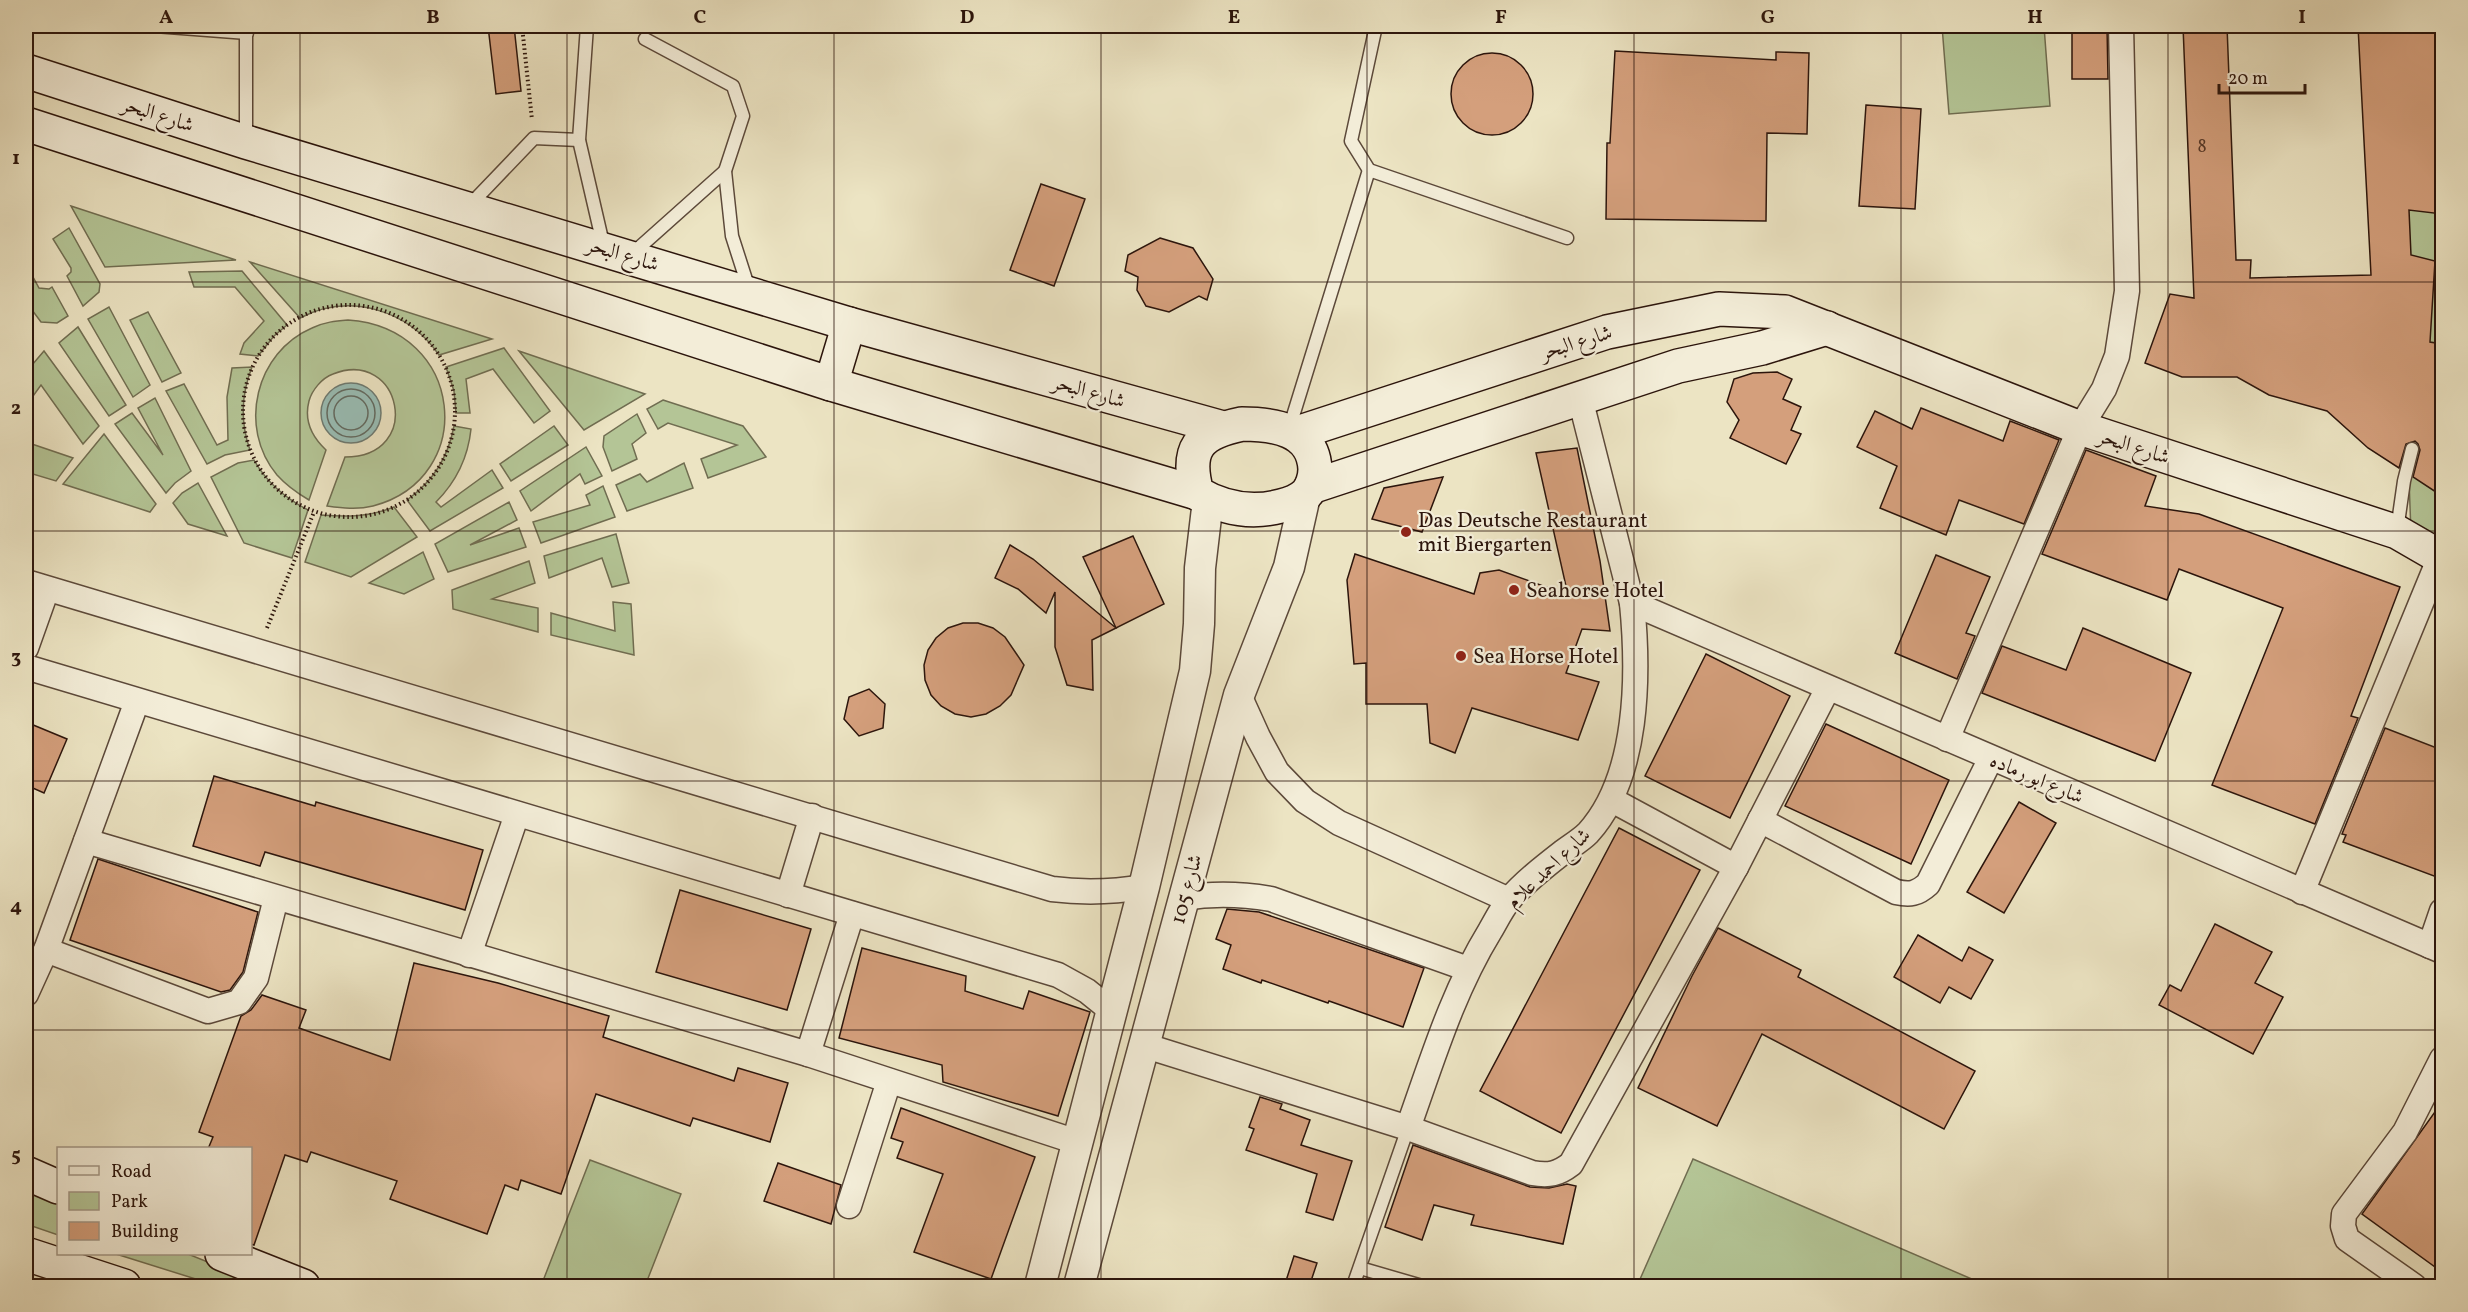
<svg xmlns="http://www.w3.org/2000/svg" width="2468" height="1312" font-family="Vollkorn,Amiri,serif">
<style>
.green{fill:#b4c596;stroke:#706d51;stroke-width:1.5}
.water{fill:#99beb6;stroke:#6d7a72;stroke-width:1.5}
.lines{fill:none;stroke-linecap:round;stroke-linejoin:round}
.shore{stroke:#626a61;stroke-width:1.5}
.building{fill:#d49f7c;stroke:#2c150c;stroke-width:1.5}
.service-casing{stroke:#5c493a;stroke-width:15}
.minor-casing{stroke:#5c493a;stroke-width:27}
.tertiary-casing{stroke:#5c493a;stroke-width:33}
.secondary-casing{stroke:#2c150c;stroke-width:36}
.path{stroke:#2c150c;stroke-width:4;stroke-dasharray:1.5 3;stroke-linecap:butt}
.service{stroke:#f3edd8;stroke-width:12}
.minor{stroke:#f3edd8;stroke-width:24}
.tertiary{stroke:#f3edd8;stroke-width:30}
.secondary{stroke:#f3edd8;stroke-width:33}
.grid{fill:none;stroke:#2c150c;stroke-width:1.5;stroke-opacity:0.55}
.poi-dot{fill:#8f2418;stroke:#f3edd8;stroke-width:2}
.labels{text-anchor:middle;stroke-width:4.5;stroke-linejoin:round;paint-order:stroke}
.number-label{font-size:18px;fill:#563828}
.street-label{font-size:21px;fill:#2c150c;stroke:#f3edd8}
.poi-label{font-size:21px;fill:#2c150c;stroke:#f3edd8;text-anchor:start}
.neatline{fill:none;stroke:#2c150c;stroke-width:2}
.grid-label{font-size:20px;text-anchor:middle;font-weight:bold;fill:#2c150c}
</style>
<rect width="100%" height="100%" fill="#ece4c3"/>
<filter id="stains"><feTurbulence type="fractalNoise" baseFrequency=".00333" numOctaves="4"/><feColorMatrix values="0 0 0 0 .2 0 0 0 0 .09 0 0 0 0 .02 0 0 0 .5 -.17"/></filter>
<radialGradient id="worn" r=".72"><stop offset=".6" stop-color="#630" stop-opacity="0"/><stop offset="1" stop-color="#630" stop-opacity=".3"/></radialGradient>
<!-- green -->
<g class="green">
<polygon points="1942,26 2044,26 2050,106 1949,114"/>
<polygon points="2392,26 2442,26 2442,539 2411,533"/>
<polygon points="71,206 236,260 105,267"/>
<polygon points="69,228 100,284 99,292 83,306 67,276 71,272 71,268 53,239"/>
<path d="M250 262 492 339 439 355C408 310 350 292 300 318Z"/>
<polygon points="26,264 39,288 49,289 52,287 68,316 57,323 41,322 26,302"/>
<polygon points="242,271 287,325 274,336 258,356 240,354 244,343 264,321 235,287 194,287 189,272"/>
<polygon points="109,307 150,385 133,397 88,319"/>
<polygon points="148,312 181,373 162,382 130,320"/>
<path d="M348 320C465 328 479 478 373 506 357 510 342 508 327 506L345 457C425 457 401 347 333 374 322 378 312 390 309 401 304 420 312 437 326 450L309 500C297 493 286 485 277 475 237 427 256 352 312 328 324 322 336 321 348 320Z"/>
<polygon points="78,327 126,405 109,416 59,343"/>
<polygon points="504,348 550,411 534,423 493,369 466,379 470,413 456,413 454,391 446,367"/>
<polygon points="44,351 99,426 83,444 41,385 28,403 26,402 26,372"/>
<polygon points="519,351 645,394 584,430"/>
<path d="M252 367C241 395 240 422 250 450L225 455 207 464 166 391 184 384 217 445 228 440 227 397 232 368Z"/>
<polygon points="155,398 191,471 175,483 166,493 115,424 132,413 163,455 138,408"/>
<polygon points="663,400 743,426 766,457 708,478 701,459 737,445 668,423 658,429 647,409"/>
<polygon points="637,414 646,433 632,444 637,459 612,471 603,447 604,436"/>
<path d="M454 426 471 429C468 458 456 482 436 502L441 507 492 470 503 488 430 531 407 500C433 481 448 458 454 426Z"/>
<polygon points="554,426 568,445 511,481 500,464"/>
<polygon points="104,434 156,504 150,512 63,484"/>
<polygon points="26,442 73,458 56,481 26,472"/>
<polygon points="586,447 602,476 585,484 580,474 531,511 520,491"/>
<path d="M254 460C267 483 285 498 308 510L292 558 244 543 211 477 238 463Z"/>
<polygon points="684,463 693,488 627,511 616,485 640,474 647,482"/>
<polygon points="198,483 227,536 188,524 173,503 182,493"/>
<polygon points="603,486 615,517 541,543 533,522 590,505 586,495"/>
<polygon points="509,502 517,520 470,545 519,528 526,547 448,572 435,544"/>
<path d="M394 507 417 537 351 577 305 562 321 515C348 517 369 517 394 507Z"/>
<polygon points="616,534 629,583 612,587 602,558 549,578 544,556"/>
<polygon points="423,552 434,579 404,594 369,583"/>
<polygon points="529,561 535,583 492,599 538,608 538,632 453,609 452,590"/>
<polygon points="613,602 631,604 634,655 551,635 551,613 615,631"/>
<polygon points="1693,1159 1988,1286 1637,1286"/>
<polygon points="590,1160 681,1194 645,1286 541,1286"/>
<polygon points="26,1187 58,1201 58,1235 26,1224"/>
<polygon points="116,1254 188,1254 267,1286 218,1286"/>
</g>
<!-- water -->
<circle class="water" cx="351" cy="413" r="30"/>
<g class="lines">
<!-- shore -->
<g class="shore">
<circle cx="351" cy="413" r="24"/>
<circle cx="351" cy="413" r="17"/>
</g>
</g>
<!-- building -->
<g class="building">
<polygon points="488,26 514,26 521,91 496,94"/>
<polygon points="2072,26 2107,26 2108,79 2072,79"/>
<polygon points="2183,26 2227,26 2236,260 2251,260 2250,278 2371,275 2358,26 2399,26 2399,33 2442,31 2442,214 2409,210 2411,255 2435,261 2430,342 2442,344 2442,496 2413,477 2420,450 2418,444 2415,441 2406,444 2399,468 2368,448 2327,411 2269,395 2237,377 2182,377 2145,363 2170,294 2194,298"/>
<polygon points="1615,51 1776,60 1776,52 1809,53 1807,134 1767,133 1766,221 1606,219 1607,143 1610,143"/>
<circle cx="1492" cy="94" r="41"/>
<polygon points="1866,105 1921,109 1915,209 1859,206"/>
<polygon points="1041,184 1085,199 1054,286 1010,270"/>
<polygon points="1160,238 1193,248 1213,279 1207,300 1199,296 1169,312 1146,306 1137,290 1138,277 1125,271 1128,255"/>
<polygon points="1777,372 1792,379 1783,399 1801,407 1791,430 1801,434 1786,464 1730,438 1739,420 1727,402 1734,379 1753,373"/>
<polygon points="1921,408 2003,441 2010,421 2059,440 2024,524 1959,500 1946,535 1880,508 1897,466 1857,447 1875,411 1912,429"/>
<polygon points="1577,448 1600,561 1610,631 1582,629 1566,673 1599,682 1578,740 1472,708 1455,753 1430,743 1427,704 1366,704 1366,663 1354,664 1347,580 1355,554 1474,594 1480,573 1499,570 1568,595 1536,453"/>
<polygon points="2086,450 2156,476 2145,506 2199,514 2400,587 2351,716 2358,718 2315,824 2212,785 2283,608 2179,569 2167,600 2042,554"/>
<polygon points="1443,477 1422,532 1372,519 1384,488"/>
<polygon points="1133,536 1164,604 1116,628 1083,557"/>
<polygon points="1010,545 1033,559 1116,628 1092,640 1093,690 1067,685 1055,647 1055,592 1046,613 1018,589 995,578"/>
<polygon points="1936,555 1990,577 1966,633 1975,636 1957,679 1895,653"/>
<polygon points="963,623 978,623 993,628 1005,637 1024,665 1011,695 1000,706 986,714 971,717 955,714 941,706 931,695 925,680 924,665 928,650 936,638 948,628"/>
<polygon points="2083,628 2191,673 2155,761 1982,693 2002,646 2066,670"/>
<polygon points="1706,654 1790,696 1730,818 1645,776"/>
<polygon points="869,689 885,704 883,728 859,736 844,719 849,697"/>
<polygon points="26,722 67,739 44,793 26,785"/>
<polygon points="1826,724 1949,780 1911,864 1785,806"/>
<polygon points="2385,728 2442,750 2442,879 2343,842 2346,835 2342,834"/>
<polygon points="214,776 315,806 316,802 483,850 465,910 265,852 260,866 193,846"/>
<polygon points="2019,802 2056,823 2004,913 1967,892"/>
<polygon points="1619,828 1700,870 1561,1133 1480,1091"/>
<polygon points="98,859 258,912 243,972 230,990 221,992 70,940"/>
<polygon points="680,890 811,929 787,1010 656,972"/>
<polygon points="1227,909 1259,912 1424,968 1403,1027 1329,1001 1328,1003 1262,980 1261,983 1223,969 1231,945 1216,939"/>
<polygon points="2215,924 2272,952 2255,983 2283,997 2253,1054 2159,1005 2170,985 2181,991"/>
<polygon points="1718,928 1801,970 1798,977 1975,1071 1944,1129 1762,1034 1717,1126 1638,1088 1692,976"/>
<polygon points="1918,935 1962,961 1969,947 1993,960 1971,999 1949,987 1940,1003 1894,977"/>
<polygon points="862,948 966,976 965,991 1023,1009 1029,991 1090,1012 1058,1116 943,1082 942,1065 839,1038"/>
<polygon points="414,963 498,983 609,1016 603,1037 734,1081 738,1068 788,1083 770,1142 693,1118 690,1126 596,1094 561,1194 521,1180 518,1190 505,1185 487,1234 390,1199 397,1181 311,1152 307,1162 285,1155 254,1245 250,1244 250,1149 208,1149 213,1137 199,1132 241,1016 251,1010 262,995 306,1010 299,1028 390,1060"/>
<polygon points="1260,1097 1282,1104 1280,1109 1310,1120 1301,1145 1352,1161 1333,1220 1306,1212 1317,1174 1246,1150 1254,1129 1249,1127"/>
<polygon points="2442,1102 2442,1272 2362,1214"/>
<polygon points="901,1108 1035,1157 991,1279 914,1252 943,1174 897,1158 903,1142 891,1138"/>
<polygon points="1413,1145 1530,1187 1549,1188 1567,1184 1576,1186 1563,1244 1471,1225 1474,1215 1434,1205 1422,1240 1385,1227"/>
<polygon points="778,1163 841,1185 831,1224 764,1201"/>
<polygon points="1294,1256 1317,1263 1309,1287 1284,1287"/>
</g>
<g class="lines">
<!-- service casing -->
<g class="service-casing">
<g id="service">
<polyline points="155,26 247,33"/>
<polyline points="587,26 579,140 604,248"/>
<polyline points="1376,26 1351,141 1369,170 1567,238"/>
<polyline points="645,39 733,86 743,116 725,171 732,236 749,289"/>
<polyline points="246,141 246,26"/>
<polyline points="469,206 534,138 579,140"/>
<polyline points="632,254 725,171"/>
<polyline points="1289,429 1369,170"/>
<polyline points="2397,530 2404,481 2412,449"/>
<polyline points="1360,1268 1422,1286"/>
<polyline points="1353,1286 1408,1128"/>
</g>
</g>
<!-- minor casing -->
<g class="minor-casing">
<g id="minor">
<path d="M26 582 1052 889C1084 893 1113 892 1144 887"/>
<polyline points="1632,603 2442,951"/>
<polyline points="26,648 47,589"/>
<polyline points="26,667 1058,975 1087,991 1112,1011"/>
<polyline points="1239,695 1258,737 1277,772 1305,801 1339,823 1509,900"/>
<polyline points="1947,739 2080,428 2104,389 2117,356 2127,291 2121,26"/>
<polyline points="1612,800 1736,867"/>
<path d="M1760 820 1896 892C1910 895 1917 894 1928 884L1991 758"/>
<polyline points="86,841 808,1054 1077,1142"/>
<polyline points="2302,892 2440,557"/>
<polyline points="788,895 812,816"/>
<path d="M1184 898C1214 893 1241 894 1271 899L1468 969"/>
<polyline points="2430,946 2442,911"/>
<polyline points="46,950 208,1011 239,1002 256,978 276,898"/>
<polyline points="469,955 517,814"/>
<polyline points="26,994 46,950 137,701"/>
<path d="M1143 1045 1408 1128 1532 1173C1549 1176 1558 1174 1571 1164L1736 867 1828 688"/>
<polyline points="808,1054 852,914"/>
<path d="M1408 1128C1432 1061 1452 993 1490 931 1496 921 1501 910 1509 900 1523 883 1545 866 1563 852 1571 846 1581 840 1588 833 1639 777 1639 674 1632 603L1580 398"/>
<polyline points="849,1206 889,1081"/>
<polyline points="2414,1286 2347,1239 2343,1226 2344,1214 2405,1132 2442,1059"/>
</g>
</g>
<!-- tertiary casing -->
<g class="tertiary-casing">
<g id="tertiary">
<polyline points="1040,1286 1144,887 1195,671 1199,624 1200,568 1208,500"/>
<polyline points="1079,1286 1239,695 1289,567 1305,496"/>
</g>
</g>
<!-- secondary casing -->
<g class="secondary-casing">
<g id="secondary">
<polyline points="26,71 246,142 849,324 1223,428"/>
<polyline points="26,124 831,384 1197,493"/>
<polyline points="831,384 849,324"/>
<path d="M1242 424C1273 424 1313 429 1315 469 1315 477 1312 488 1306 494 1300 500 1289 504 1281 506 1251 514 1224 509 1197 493 1185 449 1198 433 1242 424Z"/>
<polyline points="1297,433 1607,332 1719,309 1785,312 2080,428 2397,532 2442,558"/>
<polyline points="1311,487 1678,366 1762,348 1827,328"/>
<polyline points="26,1173 58,1187"/>
<polyline points="26,1254 124,1286"/>
<polyline points="222,1254 303,1286"/>
</g>
</g>
<!-- path -->
<g class="path">
<polyline points="522,26 532,120"/>
<circle cx="349" cy="411" r="106"/>
<polyline points="267,628 314,512"/>
</g>
<!-- service -->
<use href="#service" class="service"/>
<!-- minor -->
<use href="#minor" class="minor"/>
<!-- tertiary -->
<use href="#tertiary" class="tertiary"/>
<!-- secondary -->
<use href="#secondary" class="secondary"/>
</g>
<!-- grid -->
<path class="grid" d="M300 26V1286M567 26V1286M834 26V1286M1101 26V1286M1367 26V1286M1634 26V1286M1901 26V1286M2168 26V1286M26 282H2442M26 531H2442M26 781H2442M26 1030H2442"/>
<!-- markers -->
<g class="poi-dot">
<circle cx="1406" cy="532" r="6"/>
<circle cx="1514" cy="590" r="6"/>
<circle cx="1461" cy="656" r="6"/>
</g>
<g class="labels">
<!-- number labels -->
<g class="number-label">
<text x="2202" y="152">8</text>
</g>
<!-- street labels -->
<g class="street-label">
<text transform="translate(158 114) rotate(18)" y="7">شارع البحر</text>
<text transform="translate(623 254) rotate(17)" y="7">شارع البحر</text>
<text transform="translate(1576 342) rotate(-17)" y="7">شارع البحر</text>
<text transform="translate(1089 391) rotate(16)" y="7">شارع البحر</text>
<text transform="translate(2134 446) rotate(18)" y="7">شارع البحر</text>
<text transform="translate(2037 778) rotate(23)" y="7">شارع ابو رماده</text>
<text transform="translate(1548 868) rotate(-43)" y="7">شارع احمد علام</text>
<text transform="translate(1186 889) rotate(-75)" y="7">شارع 105</text>
</g>
<!-- poi labels -->
<g class="poi-label">
<text x="1418" y="527">Das Deutsche Restaurant<tspan x="1418" dy="24">mit Biergarten</tspan></text>
<text x="1526" y="597">Seahorse Hotel</text>
<text x="1473" y="663">Sea Horse Hotel</text>
</g>
</g>
<!-- margin -->
<rect width="2468" height="1312" fill="none" stroke="#ece4c3" stroke-width="66"/>
<!-- legend -->
<rect x="57" y="1147" width="195" height="108" fill="#f3edd8" stroke="#a39786" stroke-width="1.5"/>
<rect x="69" y="1166" width="30" height="9" fill="#f3edd8" stroke="#a39786" stroke-width="1.5"/>
<text x="111" y="1177" font-size="18" fill="#2c150c">Road</text>
<rect x="69" y="1192" width="30" height="18" fill="#b4c596" stroke="#a39786" stroke-width="1.5"/>
<text x="111" y="1207" font-size="18" fill="#2c150c">Park</text>
<rect x="69" y="1222" width="30" height="18" fill="#d49f7c" stroke="#a39786" stroke-width="1.5"/>
<text x="111" y="1237" font-size="18" fill="#2c150c">Building</text>
<!-- scale -->
<path d="M2219 84v9h86v-9" fill="none" stroke="#2c150c" stroke-width="3"/>
<text x="2228" y="84" font-size="18" fill="#2c150c" stroke="#f3edd8" stroke-width="4.5" paint-order="stroke">20 m</text>
<rect x="33" y="33" width="2402" height="1246" class="neatline"/>
<g class="grid-label">
<text x="166" y="23">A</text>
<text x="433" y="23">B</text>
<text x="700" y="23">C</text>
<text x="967" y="23">D</text>
<text x="1234" y="23">E</text>
<text x="1501" y="23">F</text>
<text x="1768" y="23">G</text>
<text x="2035" y="23">H</text>
<text x="2302" y="23">I</text>
<text x="16" y="164">1</text>
<text x="16" y="414">2</text>
<text x="16" y="663">3</text>
<text x="16" y="912">4</text>
<text x="16" y="1161">5</text>
</g>
<rect width="100%" height="100%" filter="url(#stains)"/>
<rect width="100%" height="100%" fill="url(#worn)"/>
</svg>
